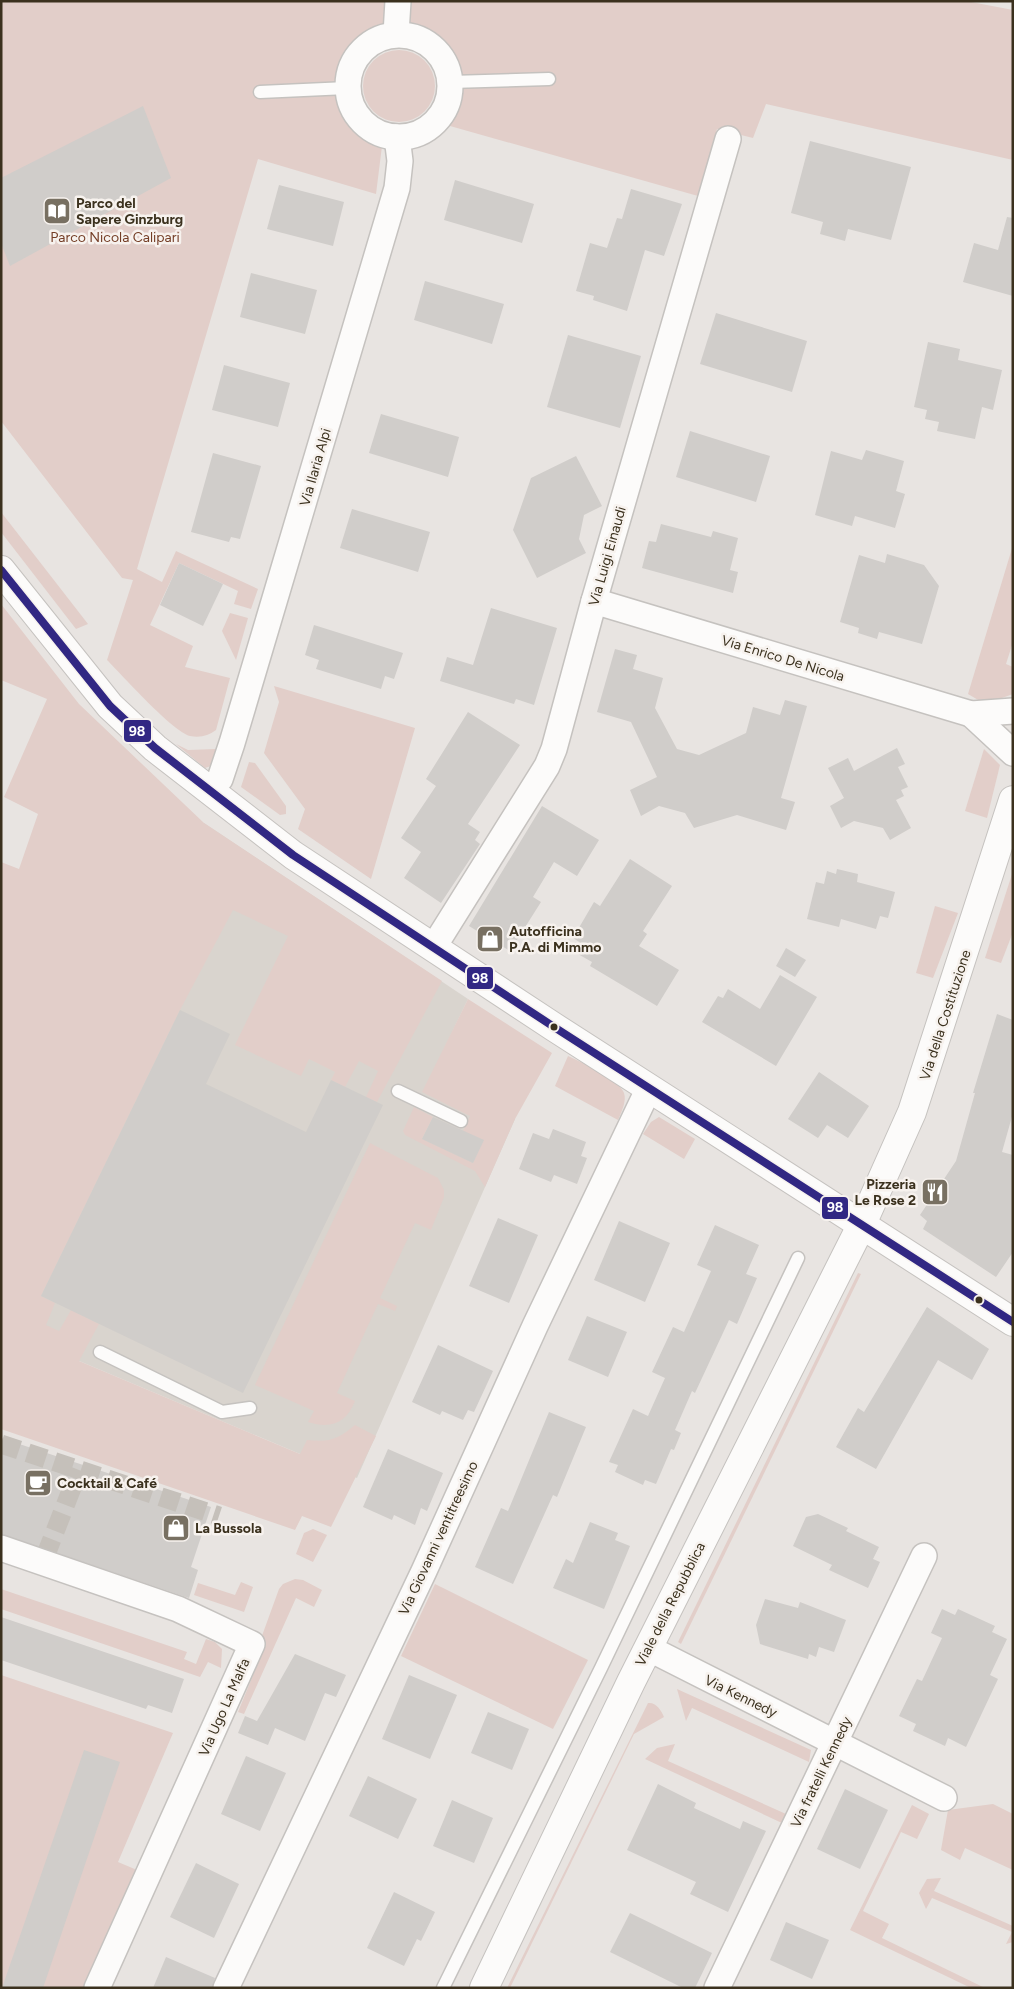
<svg xmlns="http://www.w3.org/2000/svg" width="1014" height="1989" font-family="Figtree,sans-serif">
<style>
.built{fill:#d9d4ce}
.green{fill:#e2cec9}
.building{fill:#d0cdca}
.lines{fill:none;stroke-linecap:round;stroke-linejoin:round}
.pedestrian-tunnel{stroke:#c5c0ba;stroke-width:19;stroke-dasharray:19 9;stroke-linecap:butt}
.service-casing{stroke:#c5c2bf;stroke-width:15}
.minor-casing{stroke:#c5c2bf;stroke-width:28}
.tertiary-casing{stroke:#c5c2bf;stroke-width:30}
.service{stroke:#fcfbfa;stroke-width:12}
.minor{stroke:#fcfbfa;stroke-width:25}
.tertiary{stroke:#fcfbfa;stroke-width:28}
.bus-1-casing{stroke:#f7f2ee;stroke-width:11}
.bus-1{stroke:#312783;stroke-width:8}
.bus-dot{fill:#3b311e;stroke:#f7f2ee;stroke-width:2}
.labels{text-anchor:middle;stroke-width:5;stroke-linejoin:round;paint-order:stroke}
.poi-label{font-size:14px;font-weight:bold;fill:#3b311e;stroke:#f7f2ee;text-anchor:start}
.park-label{font-size:14px;fill:#743e26;stroke:#f7f2ee}
.street-label{font-size:14px;fill:#3b311e;stroke:#f7f2ee}
.line-badge{stroke:#f7f2ee;stroke-width:2}
.badge-label{font-size:14px;text-anchor:middle;font-weight:bold;fill:#fff}
</style>
<rect width="100%" height="100%" fill="#e8e4e1"/>
<!-- built -->
<polygon class="built" points="204,823 468,999 431,1076 515,1119 357,1478 1,1328"/>
<!-- green -->
<g class="green">
<path d="M1 1H385V27C377 30 366 33 360 38 334 59 335 106 356 130 362 136 374 141 382 146L376 194 258 159 137 569 162 582 176 551 258 589 251 609 234 604 238 591 179 563 150 625 193 646 185 667 230 678 216 730C208 736 200 738 190 736 172 731 123 676 107 660L133 580 122 578 1 421Z"/>
<path d="M411 1H966L1013 10V160L766 104 753 138 717 129 698 196 443 124C472 89 458 35 410 28Z"/>
<circle cx="399" cy="86" r="36"/>
<polygon points="1,512 88,624 76,629 1,532"/>
<polygon points="1013,545 1013,642 1006,664 1013,667 1013,694 985,704 968,694"/>
<path d="M1 604 79 704 204 823 442 981 377 1102 366 1097 378 1071 359 1061 345 1087 331 1080 335 1072 309 1059 301 1076 235 1045 288 936 233 910 180 1010 41 1296 55 1303 46 1325 59 1331 71 1310 99 1324 79 1361 300 1454 307 1440C330 1442 337 1440 355 1425L376 1436 331 1527 302 1516 295 1530 1 1429V862L19 869 38 814 4 797 47 699 1 680Z"/>
<polygon points="230,613 248,618 236,660 222,631"/>
<polygon points="274,686 415,728 371,879 298,829 305,809 264,753 279,702"/>
<polygon points="176,744 188,750 216,749 211,766 205,768"/>
<polygon points="984,749 1000,765 987,818 965,811"/>
<polygon points="249,762 255,763 286,806 286,814 280,815 241,787"/>
<polygon points="1013,871 1013,932 1001,963 985,958"/>
<polygon points="935,906 958,913 933,978 916,973"/>
<polygon points="468,999 552,1053 515,1119 485,1187 475,1171 405,1135 403,1131 414,1107 433,1117 422,1139 473,1163 483,1141 463,1131 470,1116 422,1092"/>
<path d="M568 1056C581 1062 619 1079 624 1093 627 1101 621 1113 618 1120L555 1086Z"/>
<polygon points="659,1117 695,1139 684,1159 643,1134 651,1122"/>
<path d="M370 1143 438 1178 444 1190V1197L431 1230 415 1223 380 1298 397 1306 395 1311 378 1304 337 1393 355 1401C346 1424 330 1429 308 1422L314 1411 255 1385Z"/>
<polygon points="858,1273 861,1274 681,1644 678,1642"/>
<polygon points="313,1529 327,1535 313,1562 296,1554 304,1533"/>
<polygon points="295,1579 303,1580 322,1590 314,1607 296,1598 244,1714 238,1712 256,1668 259,1644 279,1589 283,1584"/>
<polygon points="241,1582 253,1587 244,1612 194,1595 198,1583 235,1595"/>
<polygon points="435,1584 588,1660 553,1729 401,1656"/>
<polygon points="1,1589 187,1652 184,1659 196,1664 206,1639 215,1642 222,1649 221,1668 208,1662 200,1677 1,1609"/>
<polygon points="1,1675 173,1733 118,1862 137,1870 83,1988 1,1988"/>
<polygon points="677,1689 811,1750 809,1762 692,1708 686,1721"/>
<path d="M648 1703C656 1702 661 1710 664 1717L634 1734 510 1988H507Z"/>
<polygon points="675,1744 668,1761 786,1814 782,1823 645,1759 657,1748"/>
<polygon points="993,1804 1013,1814 1013,1870 965,1848 960,1860 941,1850 948,1810"/>
<polygon points="912,1805 929,1814 917,1839 901,1832 863,1911 889,1924 882,1938 985,1988 971,1988 850,1930"/>
<polygon points="941,1878 934,1891 1013,1926 1013,1942 1006,1944 1012,1932 932,1898 926,1909 919,1893 927,1879"/>
</g>
<!-- building -->
<g class="building">
<polygon points="143,106 171,178 10,266 1,243 1,178"/>
<polygon points="810,141 911,167 891,240 848,229 845,241 820,234 823,222 791,213"/>
<polygon points="455,180 534,204 522,243 444,220"/>
<polygon points="279,185 344,202 333,246 267,229"/>
<polygon points="631,189 682,204 664,256 645,250 627,311 593,300 594,296 576,291 590,243 607,248 617,218 622,219"/>
<polygon points="1007,217 1013,218 1013,296 963,282 974,243 998,250"/>
<polygon points="251,273 317,290 305,334 240,317"/>
<polygon points="425,281 504,304 492,344 414,320"/>
<polygon points="716,313 807,341 792,392 700,364"/>
<polygon points="568,335 641,356 620,428 547,407"/>
<polygon points="928,342 960,349 958,360 1002,370 993,410 982,407 975,439 937,431 939,422 925,419 927,410 914,407"/>
<polygon points="224,365 290,383 278,427 212,410"/>
<polygon points="381,414 459,437 448,477 369,453"/>
<polygon points="690,431 770,456 756,502 676,477"/>
<polygon points="866,450 904,461 896,491 905,494 895,528 855,516 852,526 815,515 831,451 862,460"/>
<polygon points="213,453 261,466 240,539 231,537 229,542 191,532"/>
<polygon points="576,456 602,506 584,515 579,539 586,553 537,578 513,530 531,478"/>
<polygon points="352,509 430,532 418,572 340,548"/>
<polygon points="661,524 711,537 713,531 738,538 730,570 738,572 733,593 642,568 649,541 656,542"/>
<polygon points="887,554 924,565 939,586 922,644 879,632 877,639 858,633 859,628 840,622 859,555 885,563"/>
<polygon points="179,563 223,584 203,626 160,605"/>
<polygon points="491,608 557,628 534,705 516,699 514,704 440,681 447,657 473,665"/>
<polygon points="314,625 403,653 394,679 385,676 381,689 316,669 319,660 305,655"/>
<polygon points="615,649 637,655 633,669 663,678 655,708 677,749 699,755 746,733 753,707 780,715 785,700 807,706 781,798 795,802 786,830 737,815 694,828 685,813 659,806 641,816 630,790 657,777 631,722 597,712"/>
<polygon points="468,712 520,745 468,824 480,832 475,840 480,844 441,903 404,878 421,852 401,838 436,786 426,779"/>
<polygon points="897,748 905,764 898,767 908,787 901,790 904,796 896,800 911,828 890,840 883,828 854,821 841,828 830,806 844,798 828,768 848,758 854,771"/>
<polygon points="542,806 599,840 577,876 554,862 533,897 541,902 510,951 469,926"/>
<polygon points="630,859 672,886 643,931 647,934 639,946 679,970 657,1006 590,966 592,962 578,954 584,945 573,938 594,902 600,906"/>
<polygon points="837,869 858,874 857,882 895,892 888,918 880,916 876,929 841,919 839,927 807,919 816,882 824,884 827,871 836,874"/>
<polygon points="786,948 806,960 795,977 776,966"/>
<polygon points="780,975 817,997 776,1066 702,1022 718,996 723,998 728,989 760,1009"/>
<polygon points="180,1010 230,1034 206,1084 306,1132 331,1080 383,1105 243,1393 41,1296"/>
<polygon points="997,1014 1013,1020 1013,1113 1002,1152 1013,1155 1013,1252 996,1277 923,1229 927,1221 920,1215 956,1161 975,1093 973,1093"/>
<polygon points="819,1072 869,1106 848,1138 827,1125 818,1138 788,1119"/>
<polygon points="433,1117 484,1140 473,1163 422,1139"/>
<polygon points="553,1129 586,1142 581,1156 587,1158 577,1184 554,1175 551,1182 519,1169 533,1133 549,1139"/>
<polygon points="498,1218 538,1235 509,1303 469,1286"/>
<polygon points="619,1221 670,1243 645,1302 594,1280"/>
<polygon points="715,1225 759,1245 746,1274 757,1278 737,1324 729,1320 695,1393 692,1391 675,1430 681,1433 674,1450 671,1449 656,1484 645,1480 643,1485 615,1472 618,1465 609,1462 633,1409 648,1416 665,1378 652,1372 673,1327 684,1332 711,1271 697,1265"/>
<polygon points="927,1307 989,1349 972,1380 938,1360 876,1469 836,1447 858,1408 864,1412"/>
<polygon points="587,1316 627,1332 608,1377 568,1360"/>
<polygon points="438,1345 493,1371 474,1412 468,1410 463,1420 442,1411 440,1415 412,1402"/>
<polygon points="549,1412 586,1427 557,1497 553,1495 513,1584 475,1567 501,1508 508,1511"/>
<polygon points="1,1438 211,1507 191,1567 198,1570 189,1598 1,1534"/>
<polygon points="388,1449 443,1473 427,1511 421,1508 415,1525 394,1515 392,1520 363,1507"/>
<polygon points="818,1514 848,1528 846,1531 879,1547 873,1559 880,1562 868,1588 829,1570 832,1565 793,1546 806,1517"/>
<polygon points="590,1522 618,1533 615,1540 630,1546 604,1609 553,1588 566,1559 573,1563"/>
<polygon points="765,1599 798,1608 800,1602 846,1620 834,1652 819,1647 816,1657 809,1654 808,1659 760,1644 756,1625"/>
<polygon points="942,1609 955,1615 958,1609 995,1626 992,1632 1007,1639 990,1675 998,1679 966,1747 948,1738 945,1746 913,1731 916,1724 899,1716 917,1679 922,1681 942,1638 931,1633"/>
<polygon points="1,1617 184,1679 172,1713 148,1705 146,1709 1,1660"/>
<polygon points="295,1654 346,1675 336,1697 325,1693 305,1741 275,1728 268,1745 238,1733 245,1716 257,1721"/>
<polygon points="409,1675 457,1695 430,1759 382,1739"/>
<polygon points="488,1712 529,1729 512,1770 471,1753"/>
<polygon points="84,1750 120,1762 109,1794 43,1988 2,1988"/>
<polygon points="246,1756 286,1773 260,1831 221,1814"/>
<polygon points="368,1776 417,1799 398,1839 349,1816"/>
<polygon points="658,1784 696,1803 694,1808 740,1829 743,1821 766,1831 728,1912 690,1894 696,1882 627,1850"/>
<polygon points="845,1789 888,1810 860,1869 817,1849"/>
<polygon points="452,1800 493,1818 474,1863 433,1846"/>
<polygon points="196,1863 239,1884 214,1938 170,1917"/>
<polygon points="394,1892 435,1912 421,1941 417,1939 404,1966 367,1948"/>
<polygon points="630,1913 712,1953 695,1988 683,1988 610,1952"/>
<polygon points="786,1922 829,1940 812,1979 770,1960"/>
<polygon points="166,1957 215,1978 212,1988 153,1988"/>
</g>
<g class="lines">
<!-- pedestrian-tunnel -->
<g class="pedestrian-tunnel">
<polyline points="1,1444 219,1516"/>
<polyline points="45,1557 79,1470"/>
</g>
<!-- service casing -->
<g class="service-casing">
<g id="service">
<polyline points="451,82 549,79"/>
<polyline points="260,92 347,88"/>
<polyline points="398,1091 461,1121"/>
<polyline points="100,1352 222,1412 250,1408"/>
<polyline points="443,1988 601,1668 798,1258"/>
</g>
</g>
<!-- minor casing -->
<g class="minor-casing">
<g id="minor">
<polyline points="396,34 398,1"/>
<circle cx="399" cy="86" r="51"/>
<polyline points="594,601 971,714 1013,711"/>
<polyline points="971,714 1013,753"/>
<polyline points="209,790 220,779 232,743 397,188 400,161 397,137"/>
<polyline points="433,948 547,766 554,749 594,601 728,139"/>
<polyline points="1,1548 178,1609 252,1644 97,1988"/>
<polyline points="648,1648 944,1798"/>
<polyline points="226,1988 424,1571 535,1326 649,1088"/>
<polyline points="717,1988 924,1556"/>
</g>
</g>
<!-- tertiary casing -->
<g class="tertiary-casing">
<g id="tertiary">
<polyline points="1,570 110,706 155,748 293,855 554,1027 1013,1322"/>
<polyline points="484,1988 631,1682 862,1224 912,1112 1013,800"/>
</g>
</g>
<!-- service -->
<use href="#service" class="service"/>
<!-- minor -->
<use href="#minor" class="minor"/>
<!-- tertiary -->
<use href="#tertiary" class="tertiary"/>
<!-- bus-1 casing -->
<g class="bus-1-casing">
<polyline id="bus-1" points="1,570 110,706 155,748 293,855 554,1027 1013,1322"/>
</g>
<!-- bus-1 -->
<use href="#bus-1" class="bus-1"/>
</g>
<!-- icons -->
<defs>
<g id="library-square" transform="scale(1.4375)"><rect x="-9" y="-9" width="18" height="18" rx="4" fill="#787062" stroke="#f7f2ee"/><path d="M-6-4Q-3-5.5-.7-3.5V5Q-3 3-6 4ZM6-4Q3-5.5 .7-3.5V5Q3 3 6 4Z" fill="#fff"/></g>
<g id="shop-square" transform="scale(1.4375)"><rect x="-9" y="-9" width="18" height="18" rx="4" fill="#787062" stroke="#f7f2ee"/><path d="M-5-2.5h2.3a2.7 3.5 0 0 1 5.4 0H5L5.5 6h-11ZM-1.5-2.5h3a1.5 2.3 0 0 0-3 0Z" fill="#fff"/></g>
<g id="restaurant-square" transform="scale(1.4375)"><rect x="-9" y="-9" width="18" height="18" rx="4" fill="#787062" stroke="#f7f2ee"/><path d="M-5-6h1v4h1v-4h1v4h1v-4h1v5L-1.5 .5V6h-2V.5L-5-1ZM5-6V6H3V1.5H1.5Q1.5-4 5-6Z" fill="#fff"/></g>
<g id="cafe-square" transform="scale(1.4375)"><rect x="-9" y="-9" width="18" height="18" rx="4" fill="#787062" stroke="#f7f2ee"/><path d="M-5.5-4.5H6V0H3Q3 3.5 0 3.5H-2.5Q-5.5 3.5-5.5 0ZM3-3.2v2h1.7v-2ZM-6 4.5H4V6H-6Z" fill="#fff"/></g>
</defs>
<g fill-rule="evenodd">
<use href="#library-square" x="57" y="211"/>
<use href="#shop-square" x="490" y="939"/>
<use href="#restaurant-square" x="935" y="1192"/>
<use href="#cafe-square" x="38" y="1483"/>
<use href="#shop-square" x="176" y="1528"/>
</g>
<!-- markers -->
<g class="bus-dot">
<circle cx="554" cy="1027" r="4.5"/>
<circle cx="979" cy="1300" r="4.5"/>
</g>
<g class="labels">
<!-- poi labels -->
<g class="poi-label">
<text x="76" y="208">Parco del<tspan x="76" dy="16">Sapere Ginzburg</tspan></text>
<text x="509" y="936">Autofficina<tspan x="509" dy="16">P.A. di Mimmo</tspan></text>
<text x="916" y="1189" text-anchor="end">Pizzeria<tspan x="916" dy="16">Le Rose 2</tspan></text>
<text x="57" y="1488">Cocktail &amp; Café</text>
<text x="195" y="1533">La Bussola</text>
</g>
<!-- park labels -->
<g class="park-label">
<text x="115" y="242">Parco Nicola Calipari</text>
</g>
<!-- street labels -->
<g class="street-label">
<text transform="translate(315 467) rotate(-74)" y="5">Via Ilaria Alpi</text>
<text transform="translate(607 556) rotate(-74)" y="5">Via Luigi Einaudi</text>
<text transform="translate(783 658) rotate(17)" y="5">Via Enrico De Nicola</text>
<text transform="translate(945 1015) rotate(-72)" y="5">Via della Costituzione</text>
<text transform="translate(438 1538) rotate(-65)" y="5">Via Giovanni ventitreesimo</text>
<text transform="translate(670 1604) rotate(-63)" y="5">Viale della Repubblica</text>
<text transform="translate(741 1696) rotate(26)" y="5">Via Kennedy</text>
<text transform="translate(224 1707) rotate(-66)" y="5">Via Ugo La Malfa</text>
<text transform="translate(821 1772) rotate(-64)" y="5">Via fratelli Kennedy</text>
</g>
</g>
<g class="line-badge">
<rect x="123" y="719" width="29" height="24" rx="5" fill="#312783"/>
<rect x="466" y="966" width="28" height="24" rx="5" fill="#312783"/>
<rect x="821" y="1196" width="28" height="24" rx="5" fill="#312783"/>
</g>
<g class="badge-label">
<text x="137" y="736">98</text>
<text x="480" y="983">98</text>
<text x="835" y="1212">98</text>
</g>
<!-- border -->
<rect width="1014" height="1989" fill="none" stroke="#3b311e" stroke-width="5"/>
</svg>
